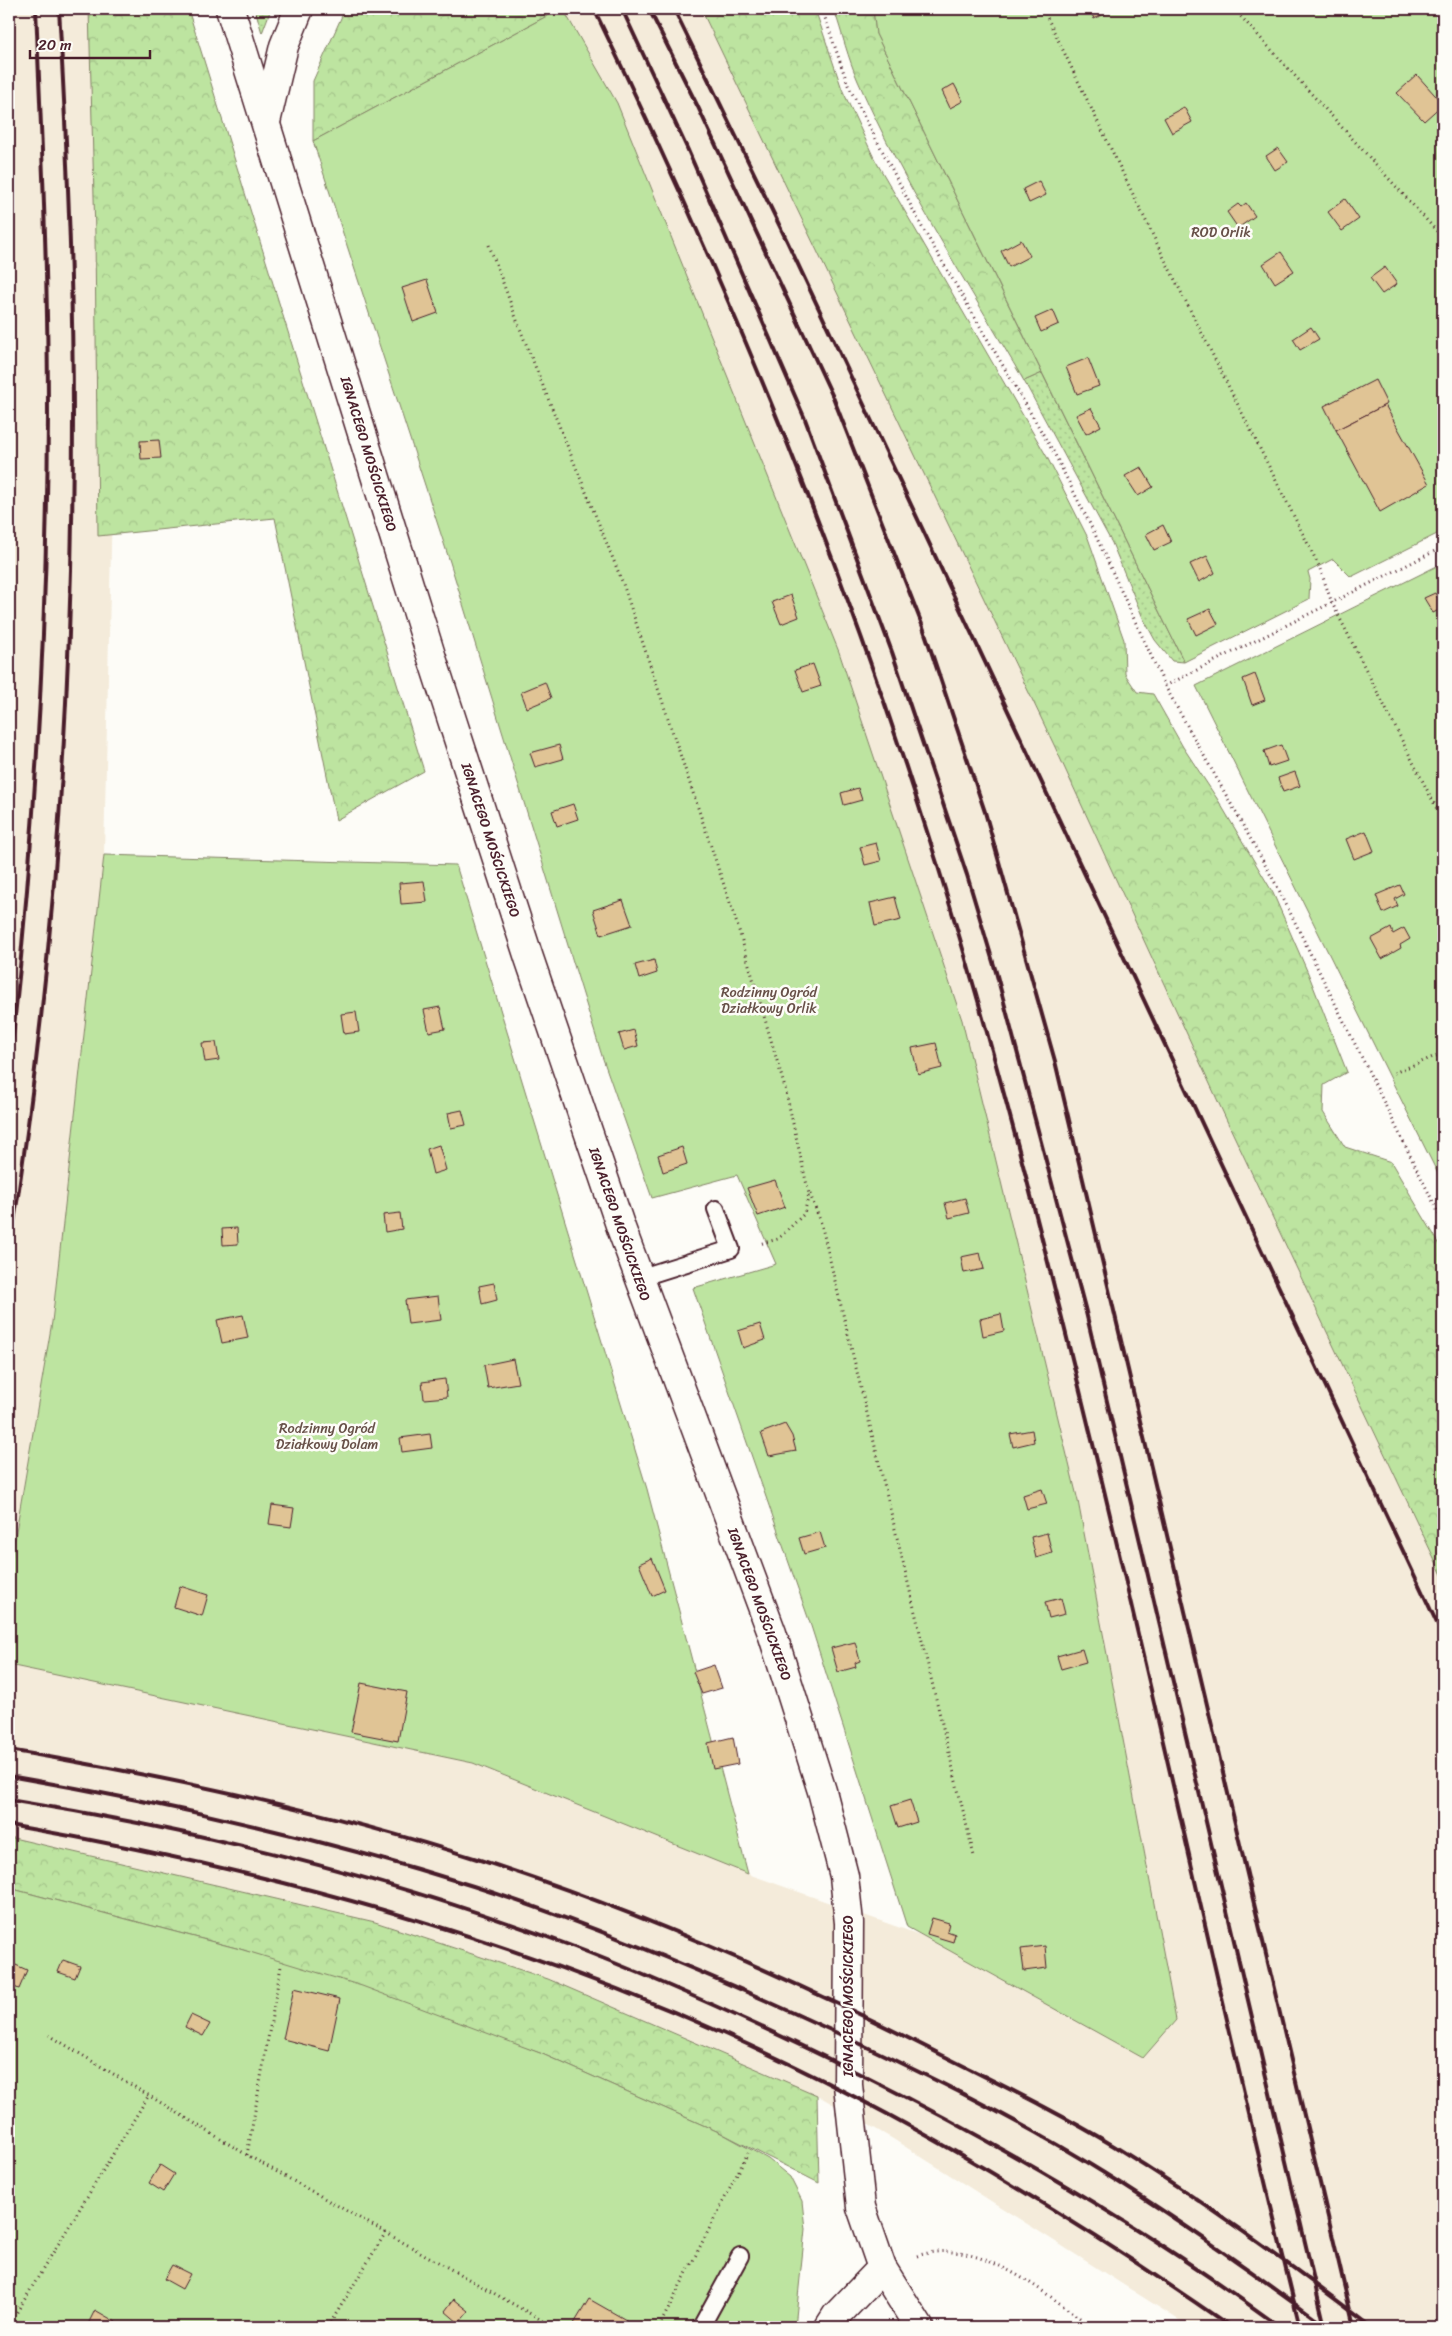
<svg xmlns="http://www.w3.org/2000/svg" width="1452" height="2336" font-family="Sriracha,sans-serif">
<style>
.built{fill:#f4ebda}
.grass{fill:url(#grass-dots);stroke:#848266}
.forest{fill:url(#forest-crowns);stroke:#848266}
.garden{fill:#bde4a0;stroke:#848266}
.building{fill:#e0c495;stroke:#4a1f2b}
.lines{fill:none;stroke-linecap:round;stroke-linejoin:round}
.lane-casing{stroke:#4a1f2b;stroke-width:20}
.street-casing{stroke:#4a1f2b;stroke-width:31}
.secondary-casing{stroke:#4a1f2b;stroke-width:31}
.path{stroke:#4a1f2b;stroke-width:3;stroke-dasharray:1 4;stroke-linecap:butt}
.lane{stroke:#fdfcf7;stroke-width:16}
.street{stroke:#fdfcf7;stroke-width:28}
.secondary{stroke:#fdfcf7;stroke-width:28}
.rail{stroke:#4a1f2b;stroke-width:4}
.labels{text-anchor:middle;stroke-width:5;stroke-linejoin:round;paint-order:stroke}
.park-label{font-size:14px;fill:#675048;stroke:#fdfcf7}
.street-label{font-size:14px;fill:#4a1f2b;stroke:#fdfcf7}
</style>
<defs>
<pattern id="grass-dots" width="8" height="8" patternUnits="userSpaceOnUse" patternTransform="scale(1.25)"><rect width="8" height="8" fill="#bde4a0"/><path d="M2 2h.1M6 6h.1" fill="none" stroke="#a4c38a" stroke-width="1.8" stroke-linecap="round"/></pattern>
<pattern id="forest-crowns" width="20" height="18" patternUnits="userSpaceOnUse" patternTransform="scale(1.25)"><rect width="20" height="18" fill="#bde4a0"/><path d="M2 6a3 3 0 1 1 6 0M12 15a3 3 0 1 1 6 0" fill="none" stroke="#a4c38a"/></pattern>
</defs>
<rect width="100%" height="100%" fill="#fdfcf7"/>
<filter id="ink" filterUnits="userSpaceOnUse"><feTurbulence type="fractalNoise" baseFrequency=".02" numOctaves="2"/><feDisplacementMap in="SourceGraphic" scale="10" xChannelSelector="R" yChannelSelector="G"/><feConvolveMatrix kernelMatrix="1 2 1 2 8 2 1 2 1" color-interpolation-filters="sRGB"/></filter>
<g filter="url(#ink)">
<!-- built -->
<g class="built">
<polygon points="9,9 138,9 115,372 104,855 52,1322 9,1572"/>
<polygon points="563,9 701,9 1055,747 1227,1121 1443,1577 1443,2327 1190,2327 893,2139 817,2095 548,1979 375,1922 9,1837 9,1665 473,1763 748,1874 923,1936 1143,2058 1176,2020 1078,1501 962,1020 839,652 617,103"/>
</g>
<!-- grass -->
<g class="grass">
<polygon points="255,9 271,9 262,33"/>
<polygon points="1042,373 1184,662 1172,661 1155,640 1143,618 1112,543 1024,381"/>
</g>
<!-- forest -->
<g class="forest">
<polygon points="89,9 188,9 424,771 336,820 275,518 98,536 95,234"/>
<polygon points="345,9 560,9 313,141 313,81"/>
<polygon points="701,9 815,9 842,89 874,158 1047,457 1088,538 1124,640 1125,674 1137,692 1153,694 1183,747 1218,800 1273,893 1308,973 1347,1072 1324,1085 1323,1112 1345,1147 1391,1162 1443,1250 1443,1577 1227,1121 1055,747"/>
<path d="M834 9H873L876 34 1042 373 1024 381C967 283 904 185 858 81 848 58 842 33 834 9Z"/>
<polygon points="9,1837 375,1922 548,1979 817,2095 819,2183 721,2133 540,2053 240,1949 9,1888"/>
</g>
<!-- garden -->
<g class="garden">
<polygon points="560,9 563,9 617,103 839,652 962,1020 1078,1501 1176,2020 1143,2058 907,1927 811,1626 693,1288 776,1264 737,1175 652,1198 602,1056 450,562 313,141"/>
<polygon points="873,9 1443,9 1443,531 1351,577 1333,559 1308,572 1310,579 1309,599 1184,662 876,34"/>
<polygon points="1443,563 1443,1184 1196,686"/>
<polygon points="104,855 456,865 647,1489 748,1874 473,1763 9,1665 9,1572 52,1322"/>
<polygon points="9,1888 240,1949 362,1986 540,2053 721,2133 768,2159 790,2177 802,2201 805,2229 795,2327 9,2327"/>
</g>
<!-- building -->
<g class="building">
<polygon points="1090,9 1114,9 1094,19"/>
<polygon points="1324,9 1337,9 1329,15"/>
<polygon points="1417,75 1443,104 1424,121 1397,93"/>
<polygon points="954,84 963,101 950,108 942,91"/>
<polygon points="1184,107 1192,122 1172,133 1164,118"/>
<polygon points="1278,148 1288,162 1275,170 1266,156"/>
<polygon points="1039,181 1046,195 1029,203 1023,189"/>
<polygon points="1345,199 1359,219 1342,231 1328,212"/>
<polygon points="1246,203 1255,216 1238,228 1227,212 1238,204 1241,207"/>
<polygon points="1021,240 1030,256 1009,267 1001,251"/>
<polygon points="1281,252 1294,271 1275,283 1263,264"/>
<polygon points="1385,267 1397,284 1382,294 1370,278"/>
<polygon points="427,280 438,313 413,322 402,288"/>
<polygon points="1053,310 1059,324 1041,332 1035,318"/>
<polygon points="1311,327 1319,339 1300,350 1293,339"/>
<polygon points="1088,358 1099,386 1077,394 1066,367"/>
<polygon points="1375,380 1387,404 1336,430 1324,406"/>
<polygon points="1385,405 1429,484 1380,512 1336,430"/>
<polygon points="1091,408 1101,426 1086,434 1076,415"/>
<polygon points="159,440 161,458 141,459 140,441"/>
<polygon points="1141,467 1153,487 1138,496 1125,476"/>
<polygon points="1163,525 1171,542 1154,550 1146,534"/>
<polygon points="1207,556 1215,573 1199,582 1190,564"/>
<polygon points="1435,593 1443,608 1433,613 1424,598"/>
<polygon points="791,595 799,617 781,624 772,602"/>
<polygon points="1210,609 1218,624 1196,635 1188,619"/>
<polygon points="813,664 821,686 803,692 795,670"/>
<polygon points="1255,674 1265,700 1252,705 1243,679"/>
<polygon points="545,682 551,698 527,708 521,692"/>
<polygon points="559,745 563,759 535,767 530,753"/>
<polygon points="1281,745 1287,761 1269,767 1264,751"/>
<polygon points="1295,772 1300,786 1283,792 1278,778"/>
<polygon points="858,788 862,800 844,805 841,793"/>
<polygon points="573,804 578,819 557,826 552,811"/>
<polygon points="1366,831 1374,851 1354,859 1346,839"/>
<polygon points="876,843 881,861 865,865 860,847"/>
<polygon points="424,881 427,902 401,904 399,883"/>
<polygon points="1400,885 1404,894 1395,899 1398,906 1383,913 1376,895"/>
<polygon points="895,897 901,920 875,926 870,903"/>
<polygon points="623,900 632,925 601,935 593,910"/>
<polygon points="1391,928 1393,934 1404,928 1410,939 1400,945 1401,948 1382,959 1371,939"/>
<polygon points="654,960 657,973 639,979 635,965"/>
<polygon points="440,1007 445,1029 429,1032 424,1010"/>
<polygon points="356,1012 359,1032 344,1034 341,1014"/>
<polygon points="634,1030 638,1046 624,1050 619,1034"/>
<polygon points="216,1042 219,1060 205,1062 202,1043"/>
<polygon points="936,1043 942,1068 918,1074 912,1048"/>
<polygon points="462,1110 466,1125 451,1128 448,1113"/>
<polygon points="439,1145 446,1170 433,1174 427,1149"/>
<polygon points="682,1147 687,1164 663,1172 658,1155"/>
<polygon points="775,1180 785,1207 758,1216 747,1188"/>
<polygon points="965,1198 969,1213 949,1218 945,1203"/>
<polygon points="400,1213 402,1229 385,1232 383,1215"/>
<polygon points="237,1228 238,1244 223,1245 222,1229"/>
<polygon points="980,1253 984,1269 964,1273 961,1257"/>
<polygon points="494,1283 497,1300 482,1304 479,1286"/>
<polygon points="438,1296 441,1320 408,1324 405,1300"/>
<polygon points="1001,1314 1004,1331 983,1336 980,1319"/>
<polygon points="243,1315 248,1338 222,1343 217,1320"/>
<polygon points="760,1324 765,1340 743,1348 738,1331"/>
<polygon points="513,1359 518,1383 488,1388 484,1365"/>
<polygon points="445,1379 447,1397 424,1399 422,1382"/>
<polygon points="785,1424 792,1436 796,1451 769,1456 761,1433"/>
<polygon points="1032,1430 1034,1442 1013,1447 1010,1434"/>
<polygon points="430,1434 432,1448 402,1452 400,1438"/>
<polygon points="1042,1489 1047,1504 1027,1509 1023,1495"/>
<polygon points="272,1505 294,1508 291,1527 269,1524"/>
<polygon points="820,1532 825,1548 804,1554 799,1538"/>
<polygon points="1047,1533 1052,1553 1036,1558 1031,1537"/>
<polygon points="652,1558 665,1590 652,1596 639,1564"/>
<polygon points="180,1586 208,1595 202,1616 174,1607"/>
<polygon points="1061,1598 1065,1614 1049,1618 1045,1602"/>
<polygon points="855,1642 860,1661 855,1663 856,1667 838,1672 831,1648"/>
<polygon points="1082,1649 1086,1662 1061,1669 1057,1656"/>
<polygon points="714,1665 722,1688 702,1694 693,1672"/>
<polygon points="361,1683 407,1692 398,1741 351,1732"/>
<polygon points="733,1737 738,1764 713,1769 708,1743"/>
<polygon points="910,1800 917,1822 898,1828 891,1806"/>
<polygon points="932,1918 949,1923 947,1931 955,1934 953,1942 927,1934"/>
<polygon points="1045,1946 1047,1968 1024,1971 1021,1949"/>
<polygon points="63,1960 80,1966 75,1978 58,1972"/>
<polygon points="9,1962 27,1970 19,1989 9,1985"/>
<polygon points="294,1988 340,1999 329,2051 283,2039"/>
<polygon points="191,2015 210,2024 203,2036 185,2027"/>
<polygon points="160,2165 174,2174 163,2192 149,2183"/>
<polygon points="172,2265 190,2274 182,2289 164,2279"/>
<polygon points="454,2299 469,2311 459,2323 445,2311"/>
<polygon points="589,2299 626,2320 622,2327 572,2327"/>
<polygon points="95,2310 116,2322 113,2327 87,2326"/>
</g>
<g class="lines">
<!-- lane casing -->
<g class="lane-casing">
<g id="lane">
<polyline points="639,1278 731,1249 716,1209"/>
<polyline points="701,2327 740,2256"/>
</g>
</g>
<!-- street casing -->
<g class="street-casing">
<polyline id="street" points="829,2327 836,2316 882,2268"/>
</g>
<!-- secondary casing -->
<g class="secondary-casing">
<g id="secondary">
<polyline points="230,9 430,652 529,958 621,1228 772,1633 822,1791 844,1876 849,1923 848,2085 861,2207 882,2268 919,2327"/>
<polyline points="266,122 284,46 299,9"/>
</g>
</g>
<!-- path -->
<g class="path">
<polyline points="822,9 848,85 922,227 1054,453 1094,532 1165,686 1278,888 1443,1222"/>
<polyline points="1043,9 1166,262 1319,566 1332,603 1443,821"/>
<polyline points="1234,9 1443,238"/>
<polyline points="489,245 522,334 622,581 738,927 785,1088 809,1194 804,1214 778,1239 759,1244"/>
<polyline points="1165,686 1443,547"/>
<polyline points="1394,1073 1443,1053"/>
<polyline points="810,1194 821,1223 974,1856"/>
<polyline points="49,2035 247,2155 554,2327"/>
<polyline points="247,2155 281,1966"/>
<path d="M917 2256C978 2235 1046 2294 1092 2327"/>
<polyline points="9,2325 149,2095"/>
<polyline points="328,2327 386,2232"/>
<polyline points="659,2327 748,2153"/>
</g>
<!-- lane -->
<use href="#lane" class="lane"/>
<!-- street -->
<use href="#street" class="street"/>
<!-- secondary -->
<use href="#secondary" class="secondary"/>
<!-- rail -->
<g class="rail">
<path d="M594 9C715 258 823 513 909 776 981 993 1037 1214 1091 1436 1163 1732 1227 2031 1300 2327"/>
<polyline points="622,9 687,148 805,419 892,652 967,875 996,972 1085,1308 1325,2327"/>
<polyline points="649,9 698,107 833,397 923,627 985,812 1055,1061 1354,2327"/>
<polyline points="674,9 787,241 1443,1636"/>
<path d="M9 1071C34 854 47 634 48 415 48 280 42 144 36 9"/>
<path d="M9 1254C53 981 73 693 73 416 73 281 67 144 59 9"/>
<path d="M9 1750C167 1777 324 1810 477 1859 633 1909 788 1977 934 2051 995 2082 1056 2111 1114 2146 1204 2201 1288 2263 1372 2327"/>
<path d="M9 1776C166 1803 321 1838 473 1886 597 1926 717 1977 835 2032 927 2075 1018 2119 1104 2173 1180 2220 1253 2272 1325 2325"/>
<path d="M9 1800C199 1830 388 1877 569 1945 669 1983 766 2028 862 2075 1008 2148 1149 2231 1280 2327"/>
<path d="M9 1825C254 1867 500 1933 727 2035 905 2115 1072 2216 1231 2327"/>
</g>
</g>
</g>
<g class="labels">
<!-- park labels -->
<g class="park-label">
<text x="1221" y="237">ROD Orlik</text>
<text x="769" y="997">Rodzinny Ogród<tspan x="769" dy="16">Działkowy Orlik</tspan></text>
<text x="327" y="1433">Rodzinny Ogród<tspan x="327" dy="16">Działkowy Dolam</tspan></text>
</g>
<!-- street labels -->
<g class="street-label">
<text transform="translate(369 454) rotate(73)" y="5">IGNACEGO MOŚCICKIEGO</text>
<text transform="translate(491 840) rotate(72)" y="5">IGNACEGO MOŚCICKIEGO</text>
<text transform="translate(620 1224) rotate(71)" y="5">IGNACEGO MOŚCICKIEGO</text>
<text transform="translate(760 1604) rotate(70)" y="5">IGNACEGO MOŚCICKIEGO</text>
<text transform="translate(848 1996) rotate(-90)" y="5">IGNACEGO MOŚCICKIEGO</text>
</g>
</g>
<!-- margin -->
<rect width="1452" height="2336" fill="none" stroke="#fdfcf7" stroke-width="30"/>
<rect x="15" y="15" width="1422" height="2306" fill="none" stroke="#4a1f2b" stroke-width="2" filter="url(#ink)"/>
<!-- scale -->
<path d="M30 50v8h120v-8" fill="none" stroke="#4a1f2b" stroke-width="2.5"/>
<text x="38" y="50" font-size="15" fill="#4a1f2b" stroke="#fdfcf7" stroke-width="4" paint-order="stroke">20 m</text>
</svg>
